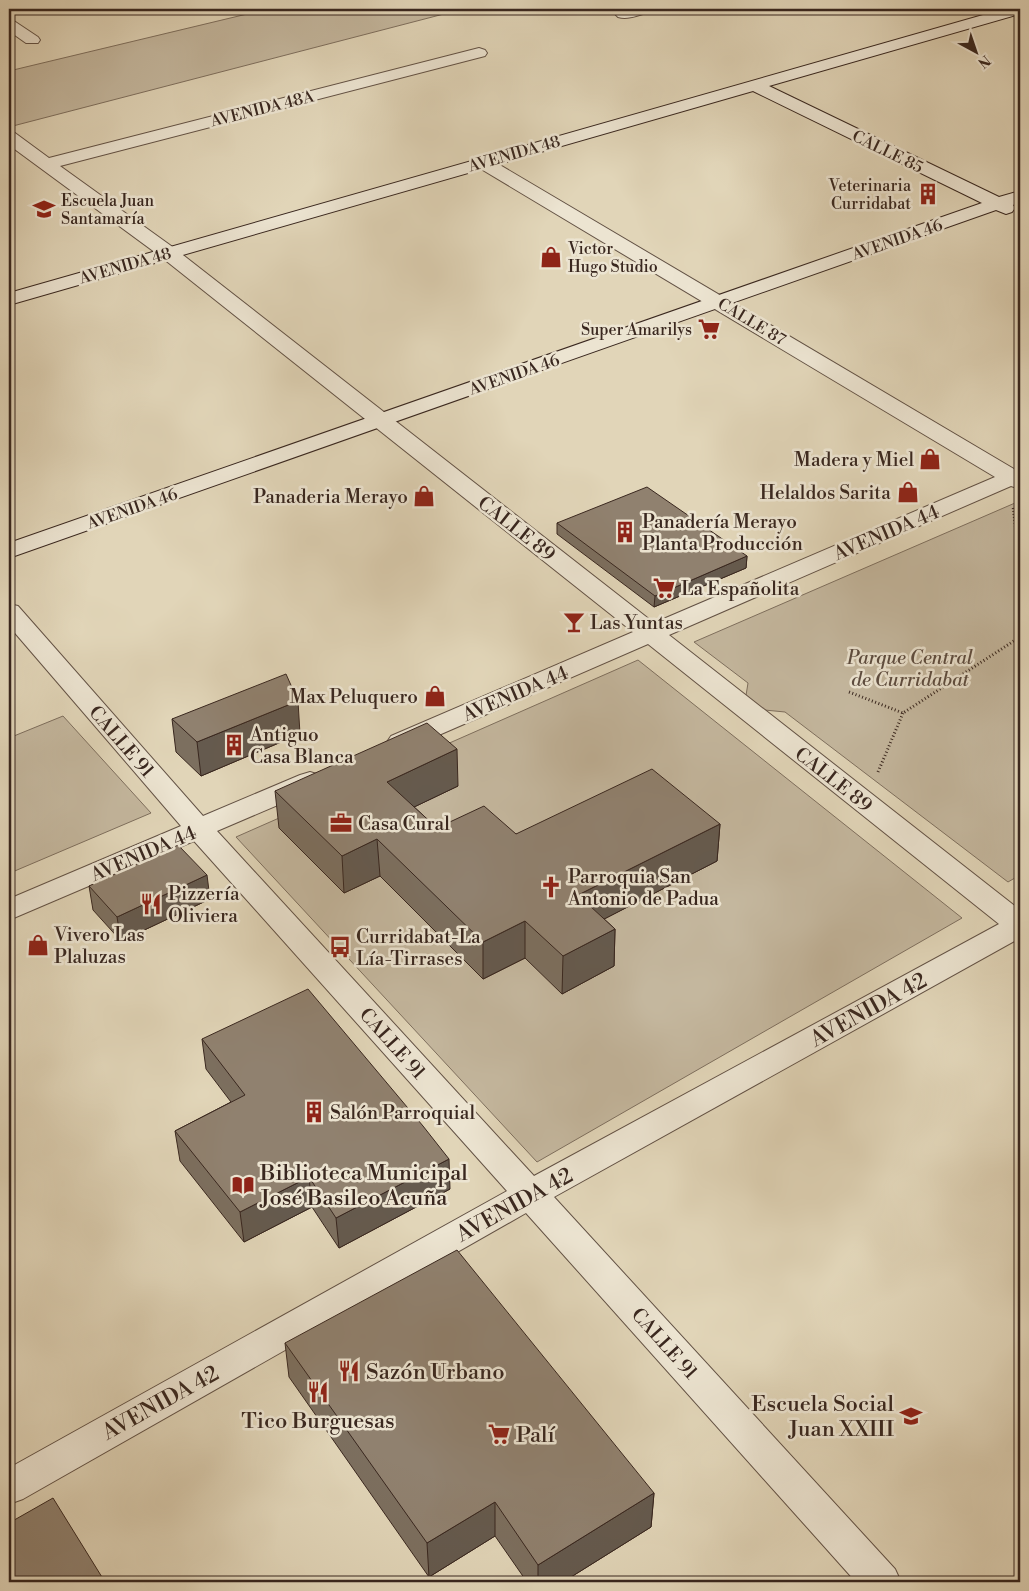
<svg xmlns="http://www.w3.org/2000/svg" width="1029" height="1591" font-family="'Libre Bodoni',serif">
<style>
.green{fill:#c4b79e;stroke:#7e6f5e;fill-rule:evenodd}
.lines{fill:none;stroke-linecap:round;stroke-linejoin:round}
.street-casing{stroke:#635245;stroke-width:2}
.secondary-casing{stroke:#39271f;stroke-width:2}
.path-far1{stroke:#39271f;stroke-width:2.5;stroke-dasharray:1 2;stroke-linecap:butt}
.path{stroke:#39271f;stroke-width:3;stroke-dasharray:1 2.5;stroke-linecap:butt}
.street{fill:#ece4d1;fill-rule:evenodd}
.secondary{fill:#ece4d1;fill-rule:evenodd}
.wall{fill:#7c6f5f;stroke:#39271f}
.shaded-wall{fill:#655a4e;stroke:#39271f}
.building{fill:#90816f;stroke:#39271f}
.labels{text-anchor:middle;stroke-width:5;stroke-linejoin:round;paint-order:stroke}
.far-street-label{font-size:16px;fill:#39271f;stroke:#ece4d1}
.far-poi-label{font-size:16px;fill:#39271f;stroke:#ece4d1;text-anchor:end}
.poi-label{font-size:19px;fill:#39271f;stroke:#ece4d1;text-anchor:start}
.street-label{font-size:19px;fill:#39271f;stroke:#ece4d1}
.park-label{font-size:19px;font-style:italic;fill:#5c4b3f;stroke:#ece4d1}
.near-street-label{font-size:22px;fill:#39271f;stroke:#ece4d1}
.near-poi-label{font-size:22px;fill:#39271f;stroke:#ece4d1;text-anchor:start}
</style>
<rect width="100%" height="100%" fill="#e1d5b8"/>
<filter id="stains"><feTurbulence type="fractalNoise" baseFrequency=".004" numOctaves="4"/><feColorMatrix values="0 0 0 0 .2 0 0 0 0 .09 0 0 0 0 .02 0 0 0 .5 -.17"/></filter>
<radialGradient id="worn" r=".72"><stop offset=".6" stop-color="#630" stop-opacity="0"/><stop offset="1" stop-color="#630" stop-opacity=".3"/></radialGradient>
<!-- green -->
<g class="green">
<polygon points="268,9 463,9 9,127 9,71"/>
<polygon points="1015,503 1020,506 1020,875 1008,882 785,712 744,708 748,683 694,642"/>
<path d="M638 660 962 918 537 1162 236 837ZM716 861 483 979 420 916Z"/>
<polygon points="63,716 151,813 10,873 9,738"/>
</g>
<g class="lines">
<!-- street casing -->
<g class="street-casing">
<g id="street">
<path d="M623 9H652L649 12C639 15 628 20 618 17L615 14 618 11Z"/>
<polygon points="9,19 14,21 38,37 40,40 38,43 26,43 9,31"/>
<polygon points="479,48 485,50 487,53 485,56 60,166 174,248 654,623 995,477 476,166 473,162 476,158 482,157 488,158 1014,469 1020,467 1020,489 1011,486 669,635 1020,910 1020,938 554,1197 895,1569 901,1582 856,1582 526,1213 23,1499 9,1504 9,1468 507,1191 194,841 9,920 9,899 181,826 9,626 9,604 18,606 203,816 300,775 310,772 320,775 324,781 320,787 217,831 534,1176 999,924 648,644 409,748 400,750 391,748 387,742 391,736 633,632 160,256 9,145 9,132 15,133 49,158"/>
</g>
</g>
<!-- secondary casing -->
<g class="secondary-casing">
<polygon id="secondary" points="1004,9 1020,9 1020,14 769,86 999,197 1020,191 1020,202 1013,205 1015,208 1012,212 1006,214 996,210 9,558 9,543 982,203 753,91 9,305 9,293"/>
</g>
<!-- path-far1 -->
<polyline class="path-far1" points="1013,508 1020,567"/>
<!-- path -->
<g class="path">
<polyline points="849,692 903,713 1020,637"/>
<polyline points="878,772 903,713"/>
</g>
<!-- street -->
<use href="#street" class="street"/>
<!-- secondary -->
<use href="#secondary" class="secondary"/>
</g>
<!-- wall -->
<g class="wall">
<polygon points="557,523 747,556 746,568 654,607 557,534"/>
<polygon points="172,719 300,734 201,776 176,752"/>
<polygon points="458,786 414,807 437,828 516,834 720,824 717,861 604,919 615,929 614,966 562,994 525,958 483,979 380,876 344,893 279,828 275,791"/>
<polygon points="89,886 210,899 121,941 93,910"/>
<polygon points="202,1039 450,1189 339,1248 312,1207 244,1242 180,1161 175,1131 231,1102 206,1069"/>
<polygon points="285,1343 654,1493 651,1527 563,1582 527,1582 495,1536 429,1577 289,1377"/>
</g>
<!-- shaded-wall -->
<g class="shaded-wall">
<polygon points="747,556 746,568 654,607 655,596"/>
<polygon points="298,701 300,734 201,776 197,742"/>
<polygon points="457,749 458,786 389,819 387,782"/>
<polygon points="720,824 717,861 577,933 578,895"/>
<polygon points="377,839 380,876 344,893 342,856"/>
<polygon points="207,875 210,899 121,941 117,917"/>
<polygon points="525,921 525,958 483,979 483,942"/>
<polygon points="615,929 614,966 562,994 563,956"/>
<polygon points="449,1159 450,1189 339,1248 336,1218"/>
<polygon points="309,1177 312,1207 244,1242 240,1212"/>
<polygon points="654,1493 651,1527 563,1582 538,1582 538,1565"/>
<polygon points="495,1502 495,1536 429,1577 427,1543"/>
</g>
<!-- building -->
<g class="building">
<polygon points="647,487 747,556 655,596 557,523"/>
<polygon points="286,674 298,701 197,742 172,719"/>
<polygon points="427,723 457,749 387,782 437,828 484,806 516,834 652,769 720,824 578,895 615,929 563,956 525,921 483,942 377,839 342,856 275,791"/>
<polygon points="178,845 207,875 117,917 89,886"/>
<polygon points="308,989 423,1126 449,1159 336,1218 309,1177 240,1212 175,1131 245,1095 202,1039"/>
<polygon points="457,1250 654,1493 538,1565 495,1502 427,1543 285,1343"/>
<polygon points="53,1498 105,1582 9,1582 9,1523"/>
</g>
<!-- icons -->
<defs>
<g id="building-bare" transform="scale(1.725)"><path d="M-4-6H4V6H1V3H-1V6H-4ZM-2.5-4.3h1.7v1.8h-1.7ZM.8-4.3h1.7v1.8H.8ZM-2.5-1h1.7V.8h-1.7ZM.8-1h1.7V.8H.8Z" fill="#8f2418" stroke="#ece4d1" stroke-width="2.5" paint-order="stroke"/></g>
<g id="school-bare" transform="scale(1.725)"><path d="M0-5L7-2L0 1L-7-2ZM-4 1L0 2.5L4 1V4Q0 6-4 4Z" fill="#8f2418" stroke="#ece4d1" stroke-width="2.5" paint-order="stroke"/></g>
<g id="shop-bare" transform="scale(1.725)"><path d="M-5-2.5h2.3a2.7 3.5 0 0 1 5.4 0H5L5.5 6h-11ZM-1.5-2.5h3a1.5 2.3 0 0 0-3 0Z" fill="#8f2418" stroke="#ece4d1" stroke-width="2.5" paint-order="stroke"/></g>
<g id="supermarket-bare" transform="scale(1.725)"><path d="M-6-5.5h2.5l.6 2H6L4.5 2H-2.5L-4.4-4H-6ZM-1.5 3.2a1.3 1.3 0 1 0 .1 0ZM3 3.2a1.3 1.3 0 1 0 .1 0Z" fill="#8f2418" stroke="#ece4d1" stroke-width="2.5" paint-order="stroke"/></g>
<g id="bar-bare" transform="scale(1.725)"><path d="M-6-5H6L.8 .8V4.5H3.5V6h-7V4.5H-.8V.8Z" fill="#8f2418" stroke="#ece4d1" stroke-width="2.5" paint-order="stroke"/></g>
<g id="office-bare" transform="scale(1.725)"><path d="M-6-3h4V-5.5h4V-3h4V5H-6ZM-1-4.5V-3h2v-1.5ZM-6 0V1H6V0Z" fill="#8f2418" stroke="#ece4d1" stroke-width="2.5" paint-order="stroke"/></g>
<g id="church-bare" transform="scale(1.725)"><path d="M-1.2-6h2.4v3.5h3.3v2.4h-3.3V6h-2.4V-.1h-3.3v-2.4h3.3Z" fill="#8f2418" stroke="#ece4d1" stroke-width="2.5" paint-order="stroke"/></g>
<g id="restaurant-bare" transform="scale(1.725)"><path d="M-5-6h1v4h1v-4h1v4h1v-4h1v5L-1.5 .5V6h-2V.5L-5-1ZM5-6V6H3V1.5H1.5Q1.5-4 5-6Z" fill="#8f2418" stroke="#ece4d1" stroke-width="2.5" paint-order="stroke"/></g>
<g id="bus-bare" transform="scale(1.725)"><path d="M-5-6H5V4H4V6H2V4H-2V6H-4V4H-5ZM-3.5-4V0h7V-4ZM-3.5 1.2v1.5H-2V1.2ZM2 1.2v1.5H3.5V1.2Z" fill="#8f2418" stroke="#ece4d1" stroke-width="2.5" paint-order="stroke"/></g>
<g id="library-bare" transform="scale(1.725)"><path d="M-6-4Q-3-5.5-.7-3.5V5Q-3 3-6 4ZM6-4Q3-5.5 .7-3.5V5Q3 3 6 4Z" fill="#8f2418" stroke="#ece4d1" stroke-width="2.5" paint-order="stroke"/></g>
</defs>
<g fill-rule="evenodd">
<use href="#building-bare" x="928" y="194"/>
<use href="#school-bare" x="44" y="209"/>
<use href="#shop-bare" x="551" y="257"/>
<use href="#supermarket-bare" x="709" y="329"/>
<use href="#shop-bare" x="930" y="459"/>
<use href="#shop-bare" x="908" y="492"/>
<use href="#shop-bare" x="424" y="496"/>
<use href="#building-bare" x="625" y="532"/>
<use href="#supermarket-bare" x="664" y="588"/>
<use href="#bar-bare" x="574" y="622"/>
<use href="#shop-bare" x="435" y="696"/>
<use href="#building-bare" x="234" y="745"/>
<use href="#office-bare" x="341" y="823"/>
<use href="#church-bare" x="551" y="887"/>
<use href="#restaurant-bare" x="151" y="904"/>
<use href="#shop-bare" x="38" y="945"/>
<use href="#bus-bare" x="340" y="947"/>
<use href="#building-bare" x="314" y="1112"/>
<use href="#library-bare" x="243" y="1185"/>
<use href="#restaurant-bare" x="349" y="1371"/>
<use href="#restaurant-bare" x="318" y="1392"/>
<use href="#school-bare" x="911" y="1416"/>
<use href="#supermarket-bare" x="499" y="1434"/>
</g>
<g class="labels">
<!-- far-street labels -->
<g class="far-street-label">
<text transform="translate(262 108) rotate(-14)" y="6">AVENIDA 48A</text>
<text transform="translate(888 151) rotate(26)" y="6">CALLE 85</text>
<text transform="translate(514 153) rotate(-16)" y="6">AVENIDA 48</text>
<text transform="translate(897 239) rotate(-19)" y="6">AVENIDA 46</text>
<text transform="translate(125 265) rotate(-16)" y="6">AVENIDA 48</text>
<text transform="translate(752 321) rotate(31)" y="6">CALLE 87</text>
<text transform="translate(514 374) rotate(-19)" y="6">AVENIDA 46</text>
<text transform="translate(132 508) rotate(-19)" y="6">AVENIDA 46</text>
</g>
<!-- far-poi labels -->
<g class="far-poi-label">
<text x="911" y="191">Veterinaria<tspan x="911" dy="18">Curridabat</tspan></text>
<text x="61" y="206" text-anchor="start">Escuela Juan<tspan x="61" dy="18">Santamaría</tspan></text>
<text x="568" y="254" text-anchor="start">Victor<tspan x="568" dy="18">Hugo Studio</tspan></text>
<text x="692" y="335">Super Amarilys</text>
</g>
<!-- poi labels -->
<g class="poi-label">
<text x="914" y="466" text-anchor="end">Madera y Miel</text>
<text x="891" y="499" text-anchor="end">Helaldos Sarita</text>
<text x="408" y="503" text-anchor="end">Panaderia Merayo</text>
<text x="642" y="528">Panadería Merayo<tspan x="642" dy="22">Planta Producción</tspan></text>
<text x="681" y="595">La Españolita</text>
<text x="590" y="629">Las Yuntas</text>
<text x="418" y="703" text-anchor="end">Max Peluquero</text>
<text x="250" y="741">Antiguo<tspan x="250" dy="22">Casa Blanca</tspan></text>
<text x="358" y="830">Casa Cural</text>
<text x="568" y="883">Parroquia San<tspan x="568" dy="22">Antonio de Padua</tspan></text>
<text x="168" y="900">Pizzería<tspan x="168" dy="22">Oliviera</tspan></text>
<text x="54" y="941">Vivero Las<tspan x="54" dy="22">Plaluzas</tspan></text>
<text x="356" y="943">Curridabat-La<tspan x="356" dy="22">Lía-Tirrases</tspan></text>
<text x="330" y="1119">Salón Parroquial</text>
</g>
<!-- street labels -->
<g class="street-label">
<text transform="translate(517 528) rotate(38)" y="7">CALLE 89</text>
<text transform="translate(886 532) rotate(-23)" y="7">AVENIDA 44</text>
<text transform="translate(515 693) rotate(-23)" y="7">AVENIDA 44</text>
<text transform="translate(122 741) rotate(49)" y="7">CALLE 91</text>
<text transform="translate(834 779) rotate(38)" y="7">CALLE 89</text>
<text transform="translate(143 853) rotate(-23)" y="7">AVENIDA 44</text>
<text transform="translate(393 1043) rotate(48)" y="7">CALLE 91</text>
<text transform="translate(665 1343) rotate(48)" y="7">CALLE 91</text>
</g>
<!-- park labels -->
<g class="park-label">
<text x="910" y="664">Parque Central<tspan x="910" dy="22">de Curridabat</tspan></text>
</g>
<!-- near-street labels -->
<g class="near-street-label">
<text transform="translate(868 1009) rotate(-29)" y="8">AVENIDA 42</text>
<text transform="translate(514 1204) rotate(-29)" y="8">AVENIDA 42</text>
<text transform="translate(160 1402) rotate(-29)" y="8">AVENIDA 42</text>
</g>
<!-- near-poi labels -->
<g class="near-poi-label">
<text x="260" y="1180">Biblioteca Municipal<tspan x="260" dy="25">José Basileo Acuña</tspan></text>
<text x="366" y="1379">Sazón Urbano</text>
<text x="894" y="1411" text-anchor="end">Escuela Social<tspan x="894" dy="25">Juan XXIII</tspan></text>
<text x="318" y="1428" text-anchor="middle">Tico Burguesas</text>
<text x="516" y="1442">Palí</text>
</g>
</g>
<!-- margin -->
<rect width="1029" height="1591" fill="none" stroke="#e1d5b8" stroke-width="30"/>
<rect x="10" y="10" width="1009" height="1571" fill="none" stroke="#39271f" stroke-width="2.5"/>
<rect x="15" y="15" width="999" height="1561" fill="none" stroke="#39271f"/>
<!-- north arrow -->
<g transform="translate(976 52) rotate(140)" stroke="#ece4d1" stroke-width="4" paint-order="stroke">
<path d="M0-4L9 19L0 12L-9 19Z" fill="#39271f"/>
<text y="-8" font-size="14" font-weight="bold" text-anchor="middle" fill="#39271f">N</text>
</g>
<rect width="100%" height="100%" filter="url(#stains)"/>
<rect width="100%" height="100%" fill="url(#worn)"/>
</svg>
